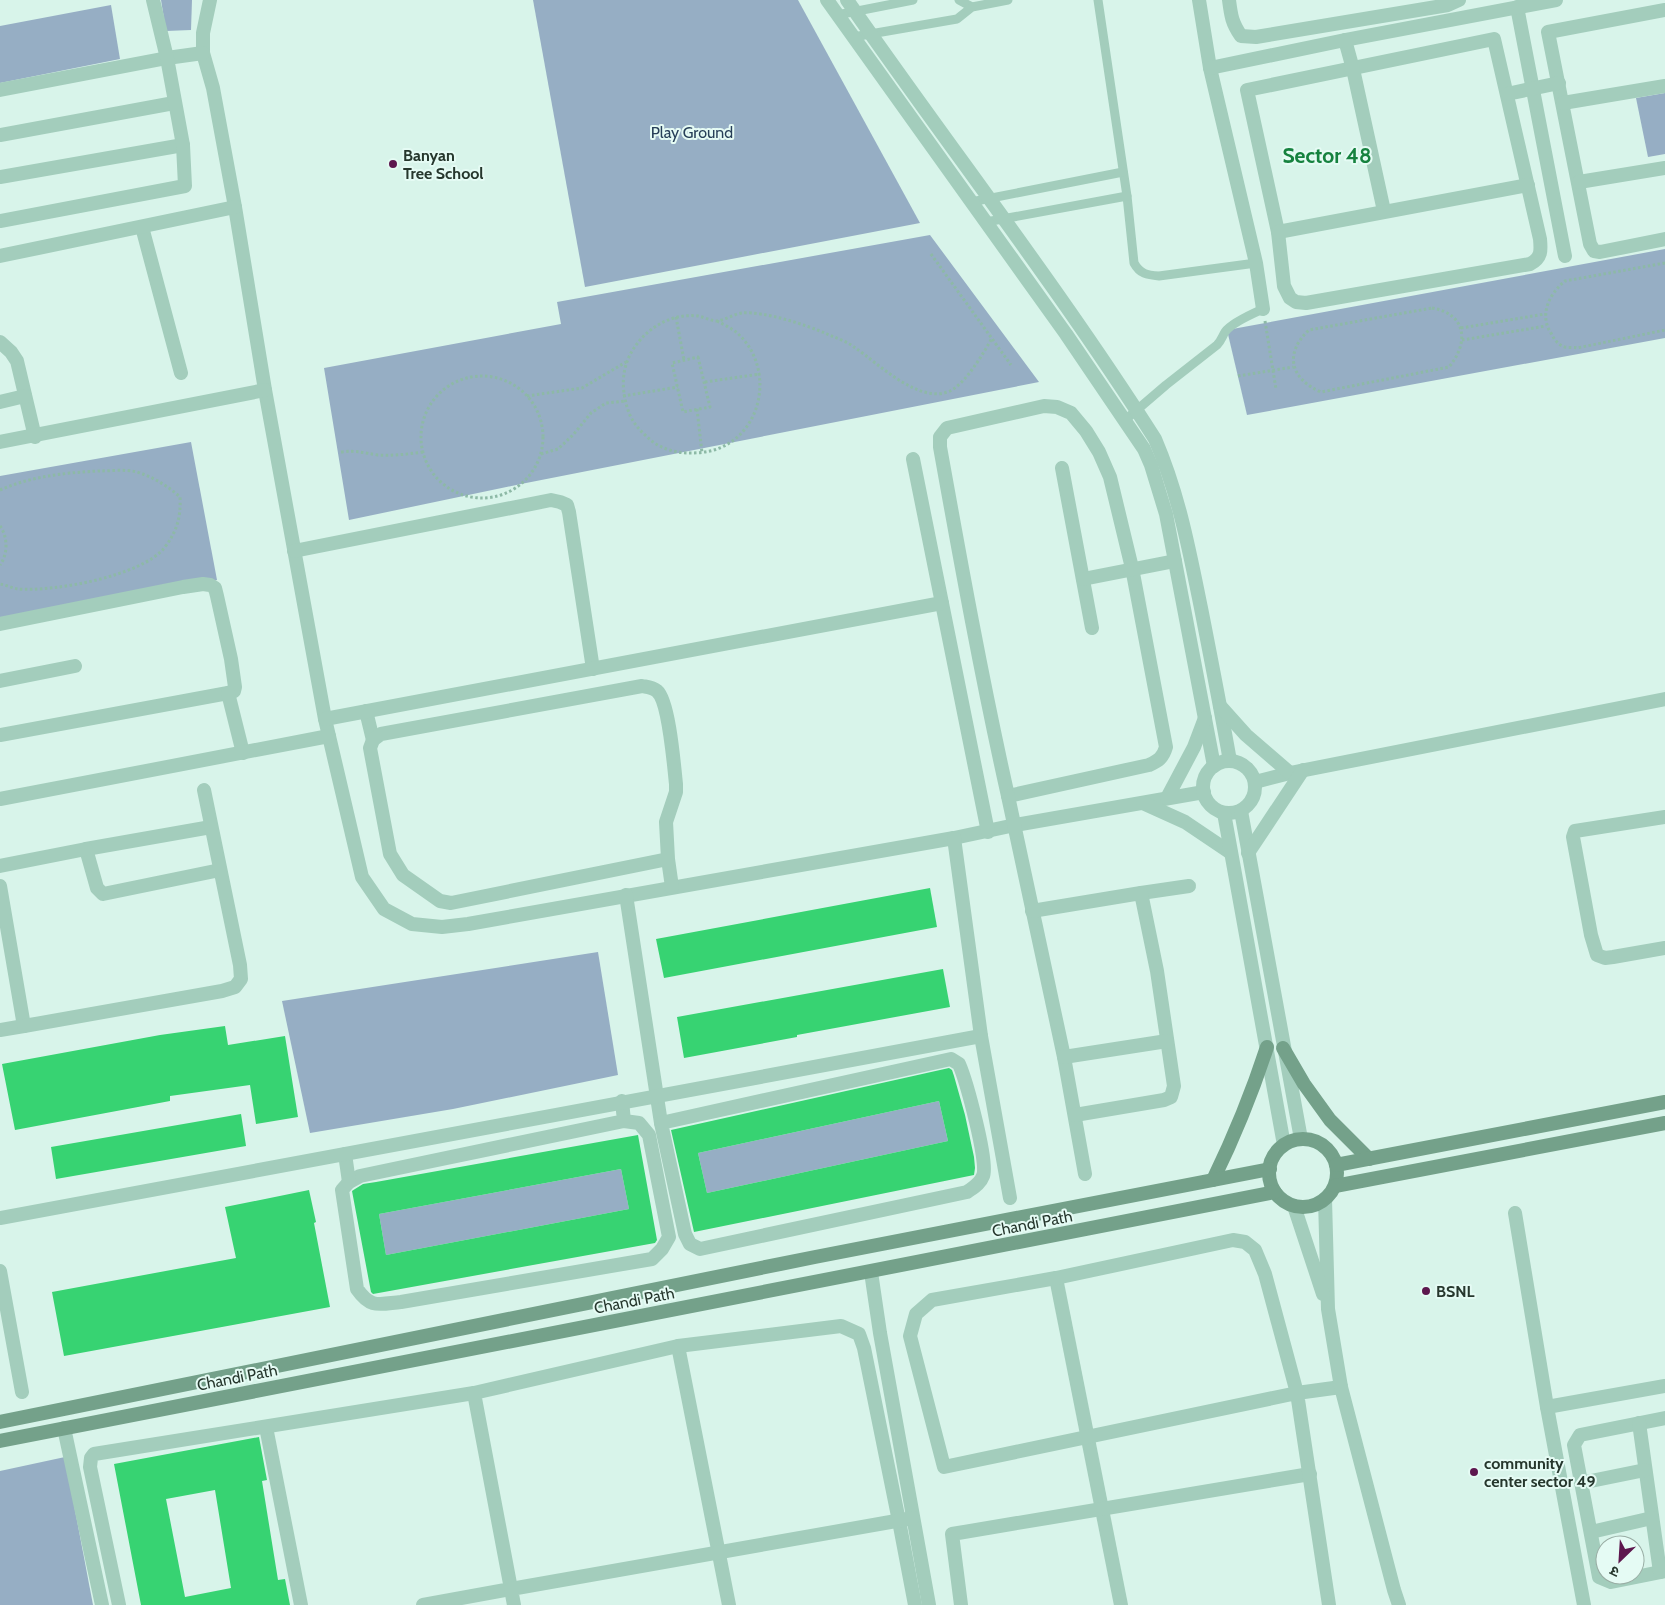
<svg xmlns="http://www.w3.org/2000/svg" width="1665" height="1605" font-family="Cabin,'Noto Sans Devanagari',sans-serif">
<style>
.green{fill:#96aec4}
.building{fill:#37d372;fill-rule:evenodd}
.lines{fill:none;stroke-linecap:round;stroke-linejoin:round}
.path{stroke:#8db9a6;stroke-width:3;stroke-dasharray:2.5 2.5;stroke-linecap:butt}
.service{stroke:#a3cdbc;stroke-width:9}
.minor{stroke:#a3cdbc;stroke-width:14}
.tertiary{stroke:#a3cdbc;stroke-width:14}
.secondary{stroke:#74a18a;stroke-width:14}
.poi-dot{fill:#5d174e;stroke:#e5fbf4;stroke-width:2}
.labels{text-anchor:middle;stroke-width:4;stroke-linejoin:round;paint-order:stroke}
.park-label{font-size:16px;fill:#273f58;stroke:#e5fbf4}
.poi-label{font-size:16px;font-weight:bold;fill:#26372d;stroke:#e5fbf4;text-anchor:start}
.street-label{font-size:16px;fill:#26372d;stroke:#e5fbf4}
.district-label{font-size:21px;font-weight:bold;fill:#16823f;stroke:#e5fbf4}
</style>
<rect width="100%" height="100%" fill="#d8f4ea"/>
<!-- green -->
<g class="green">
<polygon points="161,0 192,0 191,30 166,31"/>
<polygon points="533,0 798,0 920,223 585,287"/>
<polygon points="111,5 120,59 0,83 0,26"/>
<polygon points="1665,93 1665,154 1648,157 1636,98"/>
<polygon points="930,235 1039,382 521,484 349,520 324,368 561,324 557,302"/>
<polygon points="1665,249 1665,338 1247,415 1227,330"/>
<polygon points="191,442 217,580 0,619 0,476"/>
<polygon points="598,952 618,1075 453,1109 310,1133 282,1001"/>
<polygon points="939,1101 948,1141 707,1193 698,1153"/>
<polygon points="621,1169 629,1209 386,1255 379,1214"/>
<polygon points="65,1457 93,1605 0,1605 0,1471"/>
</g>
<!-- building -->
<g class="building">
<polygon points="930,888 937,927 664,978 656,939"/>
<polygon points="943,969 950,1007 797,1035 797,1037 684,1058 677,1017"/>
<polygon points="225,1026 228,1045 285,1036 298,1117 256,1124 250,1085 170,1096 170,1101 15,1130 2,1064 160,1035"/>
<path d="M949 1068 952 1070 954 1076 965 1115 974 1157 975 1168 974 1175 694 1232 671 1130ZM939 1101 948 1141 707 1193 698 1153Z"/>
<polygon points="241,1114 246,1146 56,1179 51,1147"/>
<path d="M638 1135 657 1240 655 1243 373 1294 371 1292 352 1191 355 1189 363 1184 376 1182ZM621 1169 629 1209 386 1255 379 1214Z"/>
<polygon points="309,1190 316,1222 314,1223 330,1307 64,1356 52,1292 236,1258 225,1207"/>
<path d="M259 1437 267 1480 262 1481 278 1580 285 1579 290 1605H141L114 1464ZM215 1490 231 1588 185 1597 166 1499Z"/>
</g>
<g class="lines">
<!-- path -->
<g class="path">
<polyline points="931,254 1011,365"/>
<path d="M1665 263 1565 281C1549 294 1539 315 1551 333 1554 339 1558 345 1565 347 1569 348 1574 347 1577 348L1665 330"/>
<path d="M1432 308C1467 314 1469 343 1449 367L1321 392C1290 379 1284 353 1309 330Z"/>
<polyline points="676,317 684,360"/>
<path d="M717 321C723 324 731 328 736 332 773 363 766 427 722 447 711 452 700 453 689 453 676 453 663 449 653 442 642 433 632 423 628 410 621 389 621 367 634 348 648 327 672 313 698 316 704 317 711 321 717 321 725 320 734 314 742 313 764 311 807 325 827 334 836 338 846 341 854 347 878 363 919 405 950 391 966 383 983 354 992 338"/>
<polyline points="1265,321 1276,389"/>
<polyline points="1461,328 1545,314"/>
<polyline points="1462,340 1546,326"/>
<polygon points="698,357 710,407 683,412 672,363"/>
<polyline points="1238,376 1293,367"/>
<circle cx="482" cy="437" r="61"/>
<polyline points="705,382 760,374"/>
<polyline points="527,396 582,388 626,362"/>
<polyline points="623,396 678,387"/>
<polyline points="697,409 702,453"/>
<path d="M341 452C356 450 364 453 378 455 393 456 408 454 423 452"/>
<polyline points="541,454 558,449 573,435 591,413 606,403 625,401"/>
<path d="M0 490C32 476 64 473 98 471 110 471 125 469 137 472 153 477 168 486 180 497 181 517 177 531 165 547 143 576 53 592 18 589 12 588 6 585 0 584"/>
<path d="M0 526C8 537 8 554 0 565"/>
</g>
<!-- service -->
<g class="service">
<polyline points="959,0 972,7"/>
<path d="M1098 0 1127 196 1134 263C1140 274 1147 275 1159 276L1256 263"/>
<polyline points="837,15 913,0"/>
<polyline points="853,37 957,19 972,7 1008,0"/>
<polyline points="971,202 1123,172"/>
<polyline points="986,222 1127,196"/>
<path d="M1124 421 1166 385 1217 345C1221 341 1222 337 1225 332 1231 323 1254 313 1263 309"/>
</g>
<!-- minor -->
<g class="minor">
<polyline points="210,0 203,33 203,53 213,88 235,207 265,390 325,719 362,877 384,909 412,924 442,927 468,924 954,838 1015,825 1204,792"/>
<polyline points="1199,0 1210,68 1256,263 1263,309"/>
<path d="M1229 0C1231 16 1232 23 1241 36L1256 37 1448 5 1459 0"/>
<polyline points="1517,7 1565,256"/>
<polyline points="1665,10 1548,32 1590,244 1594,251 1600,252 1665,239"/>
<path d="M1494 39 1540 239C1541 250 1542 258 1530 264L1306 303 1296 302 1290 298 1284 286 1278 232 1247 90Z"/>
<polyline points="1345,40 1353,69 1384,211"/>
<polyline points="1210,68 1345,40 1556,0"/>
<polyline points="0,90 167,58 203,53"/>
<polyline points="1507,94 1559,83"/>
<polyline points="1563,103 1665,86"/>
<polyline points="0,135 174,103"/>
<polyline points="0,177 183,145"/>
<polyline points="1579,182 1665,168"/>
<polyline points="0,221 185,186 183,145 167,58 153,0"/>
<polyline points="142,227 181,373"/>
<polyline points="1278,232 1528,185"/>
<polyline points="0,256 235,207"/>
<polyline points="0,342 11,352 17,361 35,437"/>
<polyline points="0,402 25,396"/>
<path d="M1044 406 1057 407 1071 413 1086 431 1099 452 1110 477 1132 568 1166 747C1163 758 1158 761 1149 765L1008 796C982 680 961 564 940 447V437L947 428Z"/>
<polyline points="0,442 265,390"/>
<polyline points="913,459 988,832"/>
<polyline points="1062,468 1092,628"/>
<polyline points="294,551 551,500 560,502 567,505 569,512 593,669"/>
<polyline points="1083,579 1175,561"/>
<polyline points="0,624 183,587 203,584 210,585 215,588 217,596 231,659 235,687 234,691 228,693 0,735"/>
<polyline points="0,681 75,666"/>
<polyline points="228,693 243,753"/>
<polyline points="366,711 373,740"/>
<polyline points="325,719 942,603"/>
<polyline points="1255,782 1290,773 1665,699"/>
<polyline points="1008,796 1064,1057 1085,1174"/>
<polyline points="0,799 329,736"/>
<polyline points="1665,817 1575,831 1573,837 1591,935 1597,955 1605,958 1613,957 1665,948"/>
<polyline points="211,827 86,849 97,888 103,894 220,870"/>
<polyline points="954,838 981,1036 1010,1198"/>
<path d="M668 859 666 822 676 792V784C674 766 669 701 657 691 652 687 647 687 642 686L381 734 373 740 370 748 390 854 403 875 440 901 451 903 668 859 672 887"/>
<polyline points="0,866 86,849"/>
<polyline points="0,886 24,1026 0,1030"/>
<polyline points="1141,893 1189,886"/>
<polyline points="626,895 661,1123"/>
<polyline points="1032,911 1141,893 1157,971 1174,1086 1171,1097 1164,1100 1075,1115"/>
<polyline points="24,1026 222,991 235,987 241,979 240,965 204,790"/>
<polyline points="1064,1057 1167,1041"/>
<path d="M951 1059 959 1064C966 1080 989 1163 983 1176 980 1184 974 1187 967 1192L700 1249 690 1244 685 1234 661 1123Z"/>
<path d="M622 1101 624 1121 639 1123 649 1135 669 1237 662 1249 652 1259 401 1302C379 1304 371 1309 357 1289L342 1190 349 1182 360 1176 624 1121"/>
<polyline points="345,1154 349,1182"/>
<polyline points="1515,1213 1547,1407 1584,1605"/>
<polyline points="0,1218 981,1036"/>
<polyline points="0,1271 22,1392"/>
<polyline points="871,1272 880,1333 929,1605"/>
<polyline points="1056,1278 1121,1605"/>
<polyline points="678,1346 729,1605"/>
<polyline points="1547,1407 1665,1386"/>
<polyline points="1665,1418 1580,1435 1574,1445 1599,1577 1611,1582 1665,1571"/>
<polyline points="1639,1423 1660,1572"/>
<polyline points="266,1427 301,1605"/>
<polyline points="64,1428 102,1605"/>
<polyline points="1581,1483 1645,1470"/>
<polyline points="1591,1532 1652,1518"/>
<polyline points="119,1605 90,1467 91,1458 94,1454 474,1393"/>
<polyline points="423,1605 511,1589 474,1393 678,1346 841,1326 859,1334 864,1348 899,1521 915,1605"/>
<polyline points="514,1605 511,1589 913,1518"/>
<polyline points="961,1605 952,1534 1310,1474"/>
<polyline points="1329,1605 1297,1393 1265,1274 1255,1250 1245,1242 1233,1240 1056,1278 932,1300 916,1314 910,1336 944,1467 1297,1393 1341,1387"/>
</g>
<!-- tertiary -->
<g class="tertiary">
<polyline points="827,0 1066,334 1144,449 1151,465 1166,514 1214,766"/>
<path d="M847 0C949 147 1059 288 1155 439 1179 495 1189 549 1201 608 1211 659 1221 710 1230 761"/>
<polyline points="1220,706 1246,735 1290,773"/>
<circle cx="1229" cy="787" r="26"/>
<polyline points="1167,798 1194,747 1205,718"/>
<polyline points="1143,803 1185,822 1231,853"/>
<polyline points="1241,811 1301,1139"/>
<polyline points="1224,813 1284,1145"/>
<polyline points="1248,853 1303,770"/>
<polyline points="1325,1199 1328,1309 1341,1387 1394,1590 1399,1605"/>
<polyline points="1294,1206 1323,1294"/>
</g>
<!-- secondary -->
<g class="secondary">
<polyline points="1283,1048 1304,1084 1330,1120 1369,1159"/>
<circle cx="1303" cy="1173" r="34"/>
<polyline points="1336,1165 1665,1102"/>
<path d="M1213 1180C1234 1137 1252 1093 1267 1047"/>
<polyline points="1335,1186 1665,1123"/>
<polyline points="0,1422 815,1257 1270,1169"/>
<polyline points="0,1441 1275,1192"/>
</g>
</g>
<!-- markers -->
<g class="poi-dot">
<circle cx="393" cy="164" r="5"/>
<circle cx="1426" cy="1291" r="5"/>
<circle cx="1474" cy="1472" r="5"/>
</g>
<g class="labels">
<!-- park labels -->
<g class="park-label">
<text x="692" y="138">Play Ground</text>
</g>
<!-- poi labels -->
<g class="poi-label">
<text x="403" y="161">Banyan<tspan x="403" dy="18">Tree School</tspan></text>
<text x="1436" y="1297">BSNL</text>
<text x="1484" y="1469">community<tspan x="1484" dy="18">center sector 49</tspan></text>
</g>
<!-- street labels -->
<g class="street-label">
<text transform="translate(1032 1223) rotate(-11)" y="6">Chandi Path</text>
<text transform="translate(634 1300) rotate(-11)" y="6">Chandi Path</text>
<text transform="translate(237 1377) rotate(-11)" y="6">Chandi Path</text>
</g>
<!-- district labels -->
<g class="district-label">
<text x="1327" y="163">Sector 48</text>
</g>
</g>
<!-- north arrow -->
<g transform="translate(1620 1560) rotate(205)"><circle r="24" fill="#e5fbf4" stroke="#99ada4"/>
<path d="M0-4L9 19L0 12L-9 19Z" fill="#5d174e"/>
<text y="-8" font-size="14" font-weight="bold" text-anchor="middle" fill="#26372d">उ</text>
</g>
</svg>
